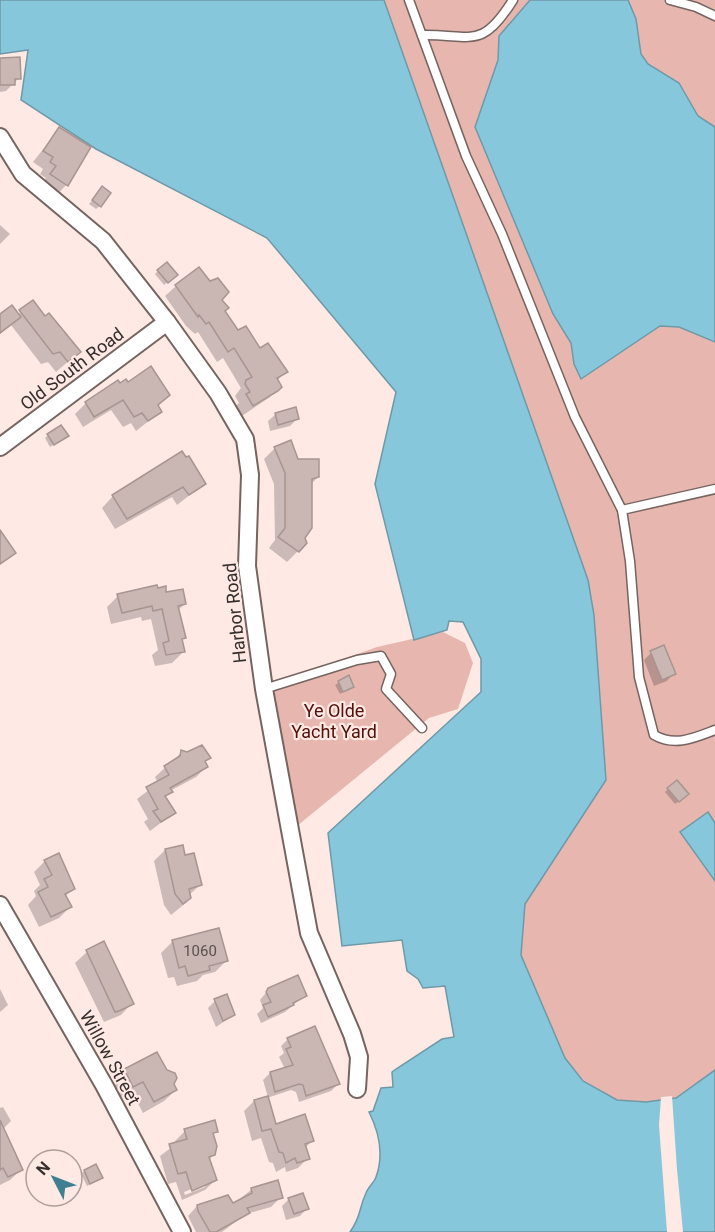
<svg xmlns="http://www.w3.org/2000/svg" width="715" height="1232" font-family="Roboto,sans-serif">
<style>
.green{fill:#e7b7af}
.water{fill:#87c7db;stroke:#6f99a7;stroke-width:1.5}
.pier{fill:#fee9e5}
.shadow{fill:#0003;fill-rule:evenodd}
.building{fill:#cab6b3;stroke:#a79591;stroke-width:1.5}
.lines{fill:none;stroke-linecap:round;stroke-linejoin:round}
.service-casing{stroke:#766461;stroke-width:11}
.minor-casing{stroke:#766461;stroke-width:20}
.service{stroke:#fff;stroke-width:8}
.minor{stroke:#fff;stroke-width:16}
.labels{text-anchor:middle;stroke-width:4.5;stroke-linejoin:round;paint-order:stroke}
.number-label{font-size:15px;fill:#5b514e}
.street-label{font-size:18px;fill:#362f2d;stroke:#fee9e5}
.park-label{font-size:18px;fill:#540f08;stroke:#fee9e5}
</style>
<rect width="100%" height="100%" fill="#fee9e5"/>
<!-- green -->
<g class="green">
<polygon points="384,0 715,0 715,1070 676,1098 646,1102 617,1100 583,1080 565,1058 521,954 525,904 606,780 594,615 587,580"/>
<polygon points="443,632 465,643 473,663 458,709 429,718 297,826 270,685 377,647"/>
</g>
<!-- water -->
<g class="water">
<path d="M0 0H384L588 580 594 615 606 780 525 904 521 955 565 1058 583 1081 617 1100 646 1102 676 1098 715 1070V1232H350C362 1215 358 1210 366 1193 368 1187 374 1183 376 1177 384 1155 379 1132 369 1112L373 1111 381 1088 393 1087 392 1072 396 1069 442 1039 454 1037 445 986 423 988 418 979 407 971 402 940 342 946 328 833 481 692V659L463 622 449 621 447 630 414 640 375 484 396 392 267 238 96 149 21 100 28 50 0 54Z"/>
<polygon points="530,0 628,0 636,19 641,54 648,64 679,83 698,116 715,127 715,342 679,327 660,326 581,379 574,364 571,343 553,314 475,127 498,60 499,36"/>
<polygon points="708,812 715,823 715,881 680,832"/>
</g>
<!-- pier -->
<polygon class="pier" points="672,1096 677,1169 683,1232 667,1232 659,1125 661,1097"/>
<!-- shadow -->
<g class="shadow">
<polygon points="0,59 19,78 6,91 0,92"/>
<polygon points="59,129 89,148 66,185 55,197 40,186 46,178 40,174 43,169 33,162"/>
<polygon points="99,192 100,206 96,209 89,204"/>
<polygon points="0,225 10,234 0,244"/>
<polygon points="158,271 172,278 164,285 155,274"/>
<polygon points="176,286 220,300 223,312 237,333 286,371 277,381 280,386 270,397 242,416 236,406 239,403 235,396 241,388 223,358 217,362 198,332 195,334 186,326 165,296"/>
<polygon points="33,302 79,352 56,372 48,362 41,364 11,325 0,334 0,315 17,315"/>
<polygon points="118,382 156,406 160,412 136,431 131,423 123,427 111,410 83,427 75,414 86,403"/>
<polygon points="276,414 297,419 290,426 270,431 268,421"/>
<polygon points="48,435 63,439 50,447 45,438"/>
<polygon points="275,448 318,477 311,484 303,538 306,543 287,562 269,548 275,540 274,484 264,459"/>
<polygon points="204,484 177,505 172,497 115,529 102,508 113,496"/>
<polygon points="157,590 185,604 178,610 184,637 181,641 183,652 172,663 155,666 152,655 158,650 151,619 142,621 141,617 111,624 107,607 118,596"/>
<polygon points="651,653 674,673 667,681 654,686 644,660"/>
<polygon points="348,677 352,686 340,694 335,685"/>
<polygon points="182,752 209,758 204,763 206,767 196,777 170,791 165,798 174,813 150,831 144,822 148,819 137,799 158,783 155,777"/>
<polygon points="668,789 684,797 675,804 665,792"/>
<polygon points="165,850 184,857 200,885 189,895 187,902 171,915 164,905 154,861"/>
<polygon points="45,861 73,888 65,897 70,907 59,918 39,927 28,905 36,896 34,891 40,885 34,872"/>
<polygon points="218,930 226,961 215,972 203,975 197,981 177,986 174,977 168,978 161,953 172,942"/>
<polygon points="104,943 132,1003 121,1015 104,1022 75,963 87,952"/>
<polygon points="0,989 8,1005 0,1012"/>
<polygon points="269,989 305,995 285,1012 261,1023 257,1014 263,1008 260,1000"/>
<polygon points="215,1001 234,1015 216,1027 208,1008"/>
<polygon points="288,1039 338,1084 331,1091 299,1102 296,1092 291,1090 267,1098 275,1126 312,1141 305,1148 308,1158 298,1168 286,1172 285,1167 276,1172 273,1163 269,1162 261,1138 252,1141 244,1111 254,1101 268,1097 263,1080 270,1073 285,1069 279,1057 284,1053 281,1046"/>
<polygon points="156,1054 176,1090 164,1101 143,1113 132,1092 122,1097 113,1082 125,1071"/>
<polygon points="3,1107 11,1121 3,1129 22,1169 10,1180 0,1185 0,1108"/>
<path d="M185 1131H216L212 1135 213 1155 209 1160 215 1180 205 1190 182 1200 176 1182 168 1184 160 1156 176 1144 175 1141ZM205 1184V1187L185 1195 184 1192Z"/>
<polygon points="84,1171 101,1178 87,1186 81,1174"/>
<polygon points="251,1190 281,1197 271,1207 246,1214 222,1232 196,1232 188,1216 197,1206 232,1205"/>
<polygon points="289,1199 307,1208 300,1216 286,1220 282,1206"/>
</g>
<!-- building -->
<g class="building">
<polygon points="20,57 21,79 15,79 15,85 0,85 0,58"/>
<polygon points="59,127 91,147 68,186 50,174 56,166 50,162 53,157 43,151"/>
<polygon points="102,186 111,193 101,207 92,200"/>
<polygon points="167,262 178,275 168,283 157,270"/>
<polygon points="199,267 210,281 218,278 229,292 222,300 229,308 225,311 238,330 246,326 260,348 268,343 288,372 277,378 282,387 278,391 253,406 246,394 250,392 245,384 246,380 252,377 234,348 228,352 209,322 206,324 199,315 198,317 175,285"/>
<polygon points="33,300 45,316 49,313 81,352 68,362 60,352 53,354 19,310"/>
<polygon points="12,305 21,317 0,333 0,314"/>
<polygon points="151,366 170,395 158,405 162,412 148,421 142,413 134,417 123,400 94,417 85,402 118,380 120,383 126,379 128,382"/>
<polygon points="296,407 299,419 278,425 275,413"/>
<polygon points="61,425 69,436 54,445 47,434"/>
<polygon points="291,440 298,459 319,459 319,477 312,479 312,528 305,538 307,543 299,552 278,537 285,528 285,473 274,447"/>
<polygon points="182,451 186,457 189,456 206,484 189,495 183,487 127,519 112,495"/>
<polygon points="0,530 16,553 0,564"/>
<polygon points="157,585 158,588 166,586 166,592 183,589 186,604 178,606 186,638 182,639 185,652 166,655 163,643 169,641 162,609 153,611 152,606 122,613 117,594"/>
<polygon points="664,645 676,674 662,680 650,651"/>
<polygon points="349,675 354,687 343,692 338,681"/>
<polygon points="202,745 211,758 205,761 208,767 170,788 173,792 165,796 176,813 161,822 153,811 158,809 146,787 169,775 164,766 180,756 181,750 187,752"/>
<polygon points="677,780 689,794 679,802 667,788"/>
<polygon points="183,845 185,855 194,853 202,885 189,889 191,898 183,904 175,894 165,849"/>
<polygon points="59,853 75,889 65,894 72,907 51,917 38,892 48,887 44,879 52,875 44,860"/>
<polygon points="219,928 228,961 209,966 210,970 188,976 185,966 179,968 172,940"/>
<polygon points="104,941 134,1004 119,1011 115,1012 86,950"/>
<polygon points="298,975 307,996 293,1003 294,1005 268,1017 263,1005 271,1002 266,992 268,988"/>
<polygon points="227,994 235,1015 223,1021 214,999"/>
<polygon points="315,1026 340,1084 306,1096 303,1085 299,1084 275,1092 270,1072 293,1065 286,1049 291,1047 287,1038"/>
<polygon points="157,1052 167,1070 175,1073 177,1078 174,1084 177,1090 154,1102 143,1082 133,1087 124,1069"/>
<polygon points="268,1096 276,1124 305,1114 314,1141 305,1144 310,1159 297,1163 295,1158 286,1163 283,1153 279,1152 271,1129 262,1131 254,1100"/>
<polygon points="0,1120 23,1170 8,1177 3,1168 0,1170"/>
<polygon points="215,1120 218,1132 213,1133 217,1146 215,1155 209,1157 217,1180 192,1191 186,1172 178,1174 169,1144 187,1139 184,1129"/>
<polygon points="96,1164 103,1178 90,1184 84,1170"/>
<polygon points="278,1180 283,1198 247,1208 250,1213 216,1232 210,1232 198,1211 197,1205 228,1195 233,1203 252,1193 251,1188"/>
<polygon points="303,1193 309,1209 294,1214 288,1198"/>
</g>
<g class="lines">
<!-- service casing -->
<g class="service-casing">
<g id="service">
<path d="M409 0 466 156 502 234 575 417 622 510 630 561 639 677 654 735C675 747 694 738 715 730"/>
<polyline points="670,0 696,7 715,16"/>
<path d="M422 35C472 34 481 51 513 0"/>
<polyline points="622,510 715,489"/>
<polyline points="264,689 357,660 381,656 391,674 386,689 422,728"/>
</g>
</g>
<!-- minor casing -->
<g class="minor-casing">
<g id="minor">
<polyline points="0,137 23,174 103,241 167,322 218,393 245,439 250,475 247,566 264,689 309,933 352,1034 359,1057 357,1089"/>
<polyline points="0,447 167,322"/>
<polyline points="0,905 104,1085 182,1232"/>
</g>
</g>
<!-- service -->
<use href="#service" class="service"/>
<!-- minor -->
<use href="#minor" class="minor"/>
</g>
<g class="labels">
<!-- number labels -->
<g class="number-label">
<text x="200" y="956">1060</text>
</g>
<!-- street labels -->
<g class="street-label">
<text transform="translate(72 369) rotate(-37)" y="6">Old South Road</text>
<text transform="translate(235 613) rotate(-96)" y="6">Harbor Road</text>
<text transform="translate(110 1058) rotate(61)" y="6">Willow Street</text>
</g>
<!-- park labels -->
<g class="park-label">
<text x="334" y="717">Ye Olde<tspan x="334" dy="21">Yacht Yard</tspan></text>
</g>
</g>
<!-- north arrow -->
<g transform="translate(54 1178) rotate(312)"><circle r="28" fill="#fee9e5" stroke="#ae9f9b" stroke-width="1.5"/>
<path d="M0-4.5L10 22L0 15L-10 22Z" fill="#3e7f91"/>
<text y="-9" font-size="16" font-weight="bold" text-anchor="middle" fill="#362f2d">N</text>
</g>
</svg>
